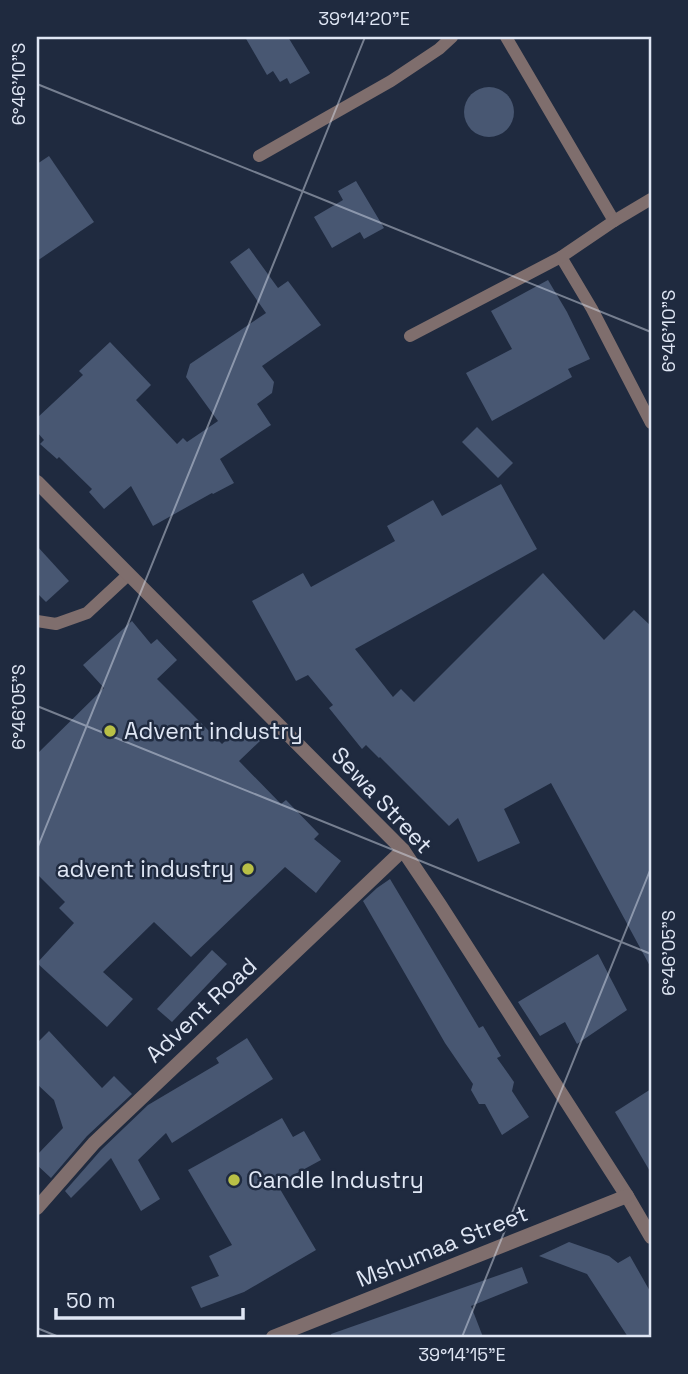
<svg xmlns="http://www.w3.org/2000/svg" width="688" height="1374" font-family="'Space Grotesk',sans-serif">
<style>
.building{fill:#485772}
.lines{fill:none;stroke-linecap:round;stroke-linejoin:round}
.service{stroke:#7f6e6d;stroke-width:12}
.minor{stroke:#7f6e6d;stroke-width:14}
.ticks{fill:none;stroke:#dfe6f4;stroke-width:2;stroke-opacity:0.45}
.poi-dot{fill:#b9c046;stroke:#1f2a3f;stroke-width:2.5}
.labels{text-anchor:middle;stroke-width:5;stroke-linejoin:round;paint-order:stroke}
.poi-label{font-size:23px;fill:#dfe6f4;stroke:#1f2a3f;text-anchor:start}
.street-label{font-size:23px;fill:#dfe6f4;stroke:#1f2a3f}
.neatline{fill:none;stroke:#dfe6f4;stroke-width:2.5}
.ticks-label{font-size:18px;text-anchor:middle;fill:#dfe6f4}
</style>
<rect width="100%" height="100%" fill="#1f2a3f"/>
<!-- building -->
<g class="building">
<polygon points="245,37 288,37 310,73 290,84 287,78 280,82 273,71 267,75"/>
<circle cx="489" cy="112" r="25"/>
<polygon points="49,156 94,222 37,261 37,164"/>
<polygon points="356,181 384,228 364,239 360,232 332,248 314,217 343,200 338,191"/>
<polygon points="249,248 278,288 288,281 321,325 262,366 274,382 272,393 257,404 271,425 220,459 234,483 213,494 212,493 153,526 131,486 104,509 89,492 92,489 59,457 57,459 40,444 44,440 37,432 37,418 83,375 79,371 110,342 151,385 136,400 177,444 183,438 187,442 218,421 186,377 190,364 266,313 230,262"/>
<polygon points="548,280 567,312 590,359 568,369 572,377 492,421 466,373 512,349 491,311"/>
<polygon points="477,427 513,463 498,478 462,442"/>
<polygon points="501,484 537,549 355,649 393,697 401,689 414,702 543,573 604,640 634,610 651,626 651,968 551,783 504,809 520,843 478,862 458,818 449,826 380,757 379,758 366,745 362,749 329,708 333,705 308,675 296,681 252,601 303,573 311,587 395,541 387,526 433,500 442,516"/>
<polygon points="37,546 69,581 46,602 37,593"/>
<polygon points="132,621 151,644 157,639 177,660 157,679 222,744 243,724 260,741 239,761 281,804 286,800 319,834 314,839 341,861 316,893 285,867 191,957 154,922 103,972 133,999 107,1027 37,963 74,923 59,908 65,902 37,874 37,754 104,688 83,665"/>
<polygon points="390,879 479,1028 483,1026 501,1056 497,1058 514,1082 512,1091 529,1117 502,1135 485,1104 479,1104 471,1090 473,1084 445,1043 363,901 377,888"/>
<polygon points="212,950 227,964 172,1022 157,1009"/>
<polygon points="598,954 627,1010 577,1044 565,1022 540,1036 518,1002"/>
<polygon points="49,1031 102,1088 114,1076 132,1094 87,1136 51,1178 37,1165 37,1155 63,1128 54,1100 37,1084 37,1043"/>
<polygon points="247,1038 273,1079 172,1143 166,1133 138,1160 160,1199 141,1211 111,1158 71,1198 65,1191 101,1150 148,1105 219,1063 216,1058"/>
<polygon points="651,1089 651,1173 615,1112"/>
<polygon points="282,1118 293,1137 304,1131 321,1160 277,1184 316,1250 244,1292 201,1308 191,1287 219,1276 209,1256 232,1245 188,1170"/>
<polygon points="569,1242 609,1256 618,1263 630,1256 651,1293 651,1337 628,1337 587,1274 539,1256"/>
<polygon points="522,1267 528,1283 471,1306 483,1337 332,1337 331,1334"/>
</g>
<g class="lines">
<!-- service -->
<g class="service">
<polyline points="506,37 614,221"/>
<polyline points="259,156 391,81 439,49 452,37"/>
<polyline points="561,257 592,309 651,423"/>
<polyline points="410,336 561,257 614,221 651,199"/>
<polyline points="37,621 56,624 87,613 129,574"/>
</g>
<!-- minor -->
<g class="minor">
<polyline points="37,482 403,850 440,905 627,1196 651,1237"/>
<polyline points="37,1208 94,1143 403,850"/>
<polyline points="273,1337 627,1196"/>
</g>
</g>
<!-- ticks -->
<path class="ticks" d="M37 84 651 332M37 706 651 954M37 849 365 37M37 1328 59 1337M462 1337 651 868"/>
<!-- markers -->
<g class="poi-dot">
<circle cx="110" cy="731" r="7"/>
<circle cx="248" cy="869" r="7"/>
<circle cx="234" cy="1180" r="7"/>
</g>
<g class="labels">
<!-- poi labels -->
<g class="poi-label">
<text x="124" y="739">Advent industry</text>
<text x="234" y="877" text-anchor="end">advent industry</text>
<text x="248" y="1188">Candle Industry</text>
</g>
<!-- street labels -->
<g class="street-label">
<text transform="translate(382 800) rotate(47)" y="8">Sewa Street</text>
<text transform="translate(201 1010) rotate(-43)" y="8">Advent Road</text>
<text transform="translate(442 1246) rotate(-22)" y="8">Mshumaa Street</text>
</g>
</g>
<!-- border -->
<rect width="688" height="1374" fill="none" stroke="#1f2a3f" stroke-width="77"/>
<!-- scale -->
<path d="M56 1308v10h187v-10" fill="none" stroke="#dfe6f4" stroke-width="3.5"/>
<text x="66" y="1308" font-size="21" fill="#dfe6f4" stroke="#1f2a3f" stroke-width="5" paint-order="stroke">50 m</text>
<rect x="38" y="38" width="612" height="1298" class="neatline"/>
<g class="ticks-label">
<text x="364" y="25">39°14'20"E</text>
<text transform="translate(19 84) rotate(-90)" y="6">6°46'10"S</text>
<text transform="translate(669 331) rotate(-90)" y="6">6°46'10"S</text>
<text transform="translate(19 707) rotate(-90)" y="6">6°46'05"S</text>
<text transform="translate(669 953) rotate(-90)" y="6">6°46'05"S</text>
<text x="462" y="1361">39°14'15"E</text>
</g>
</svg>
